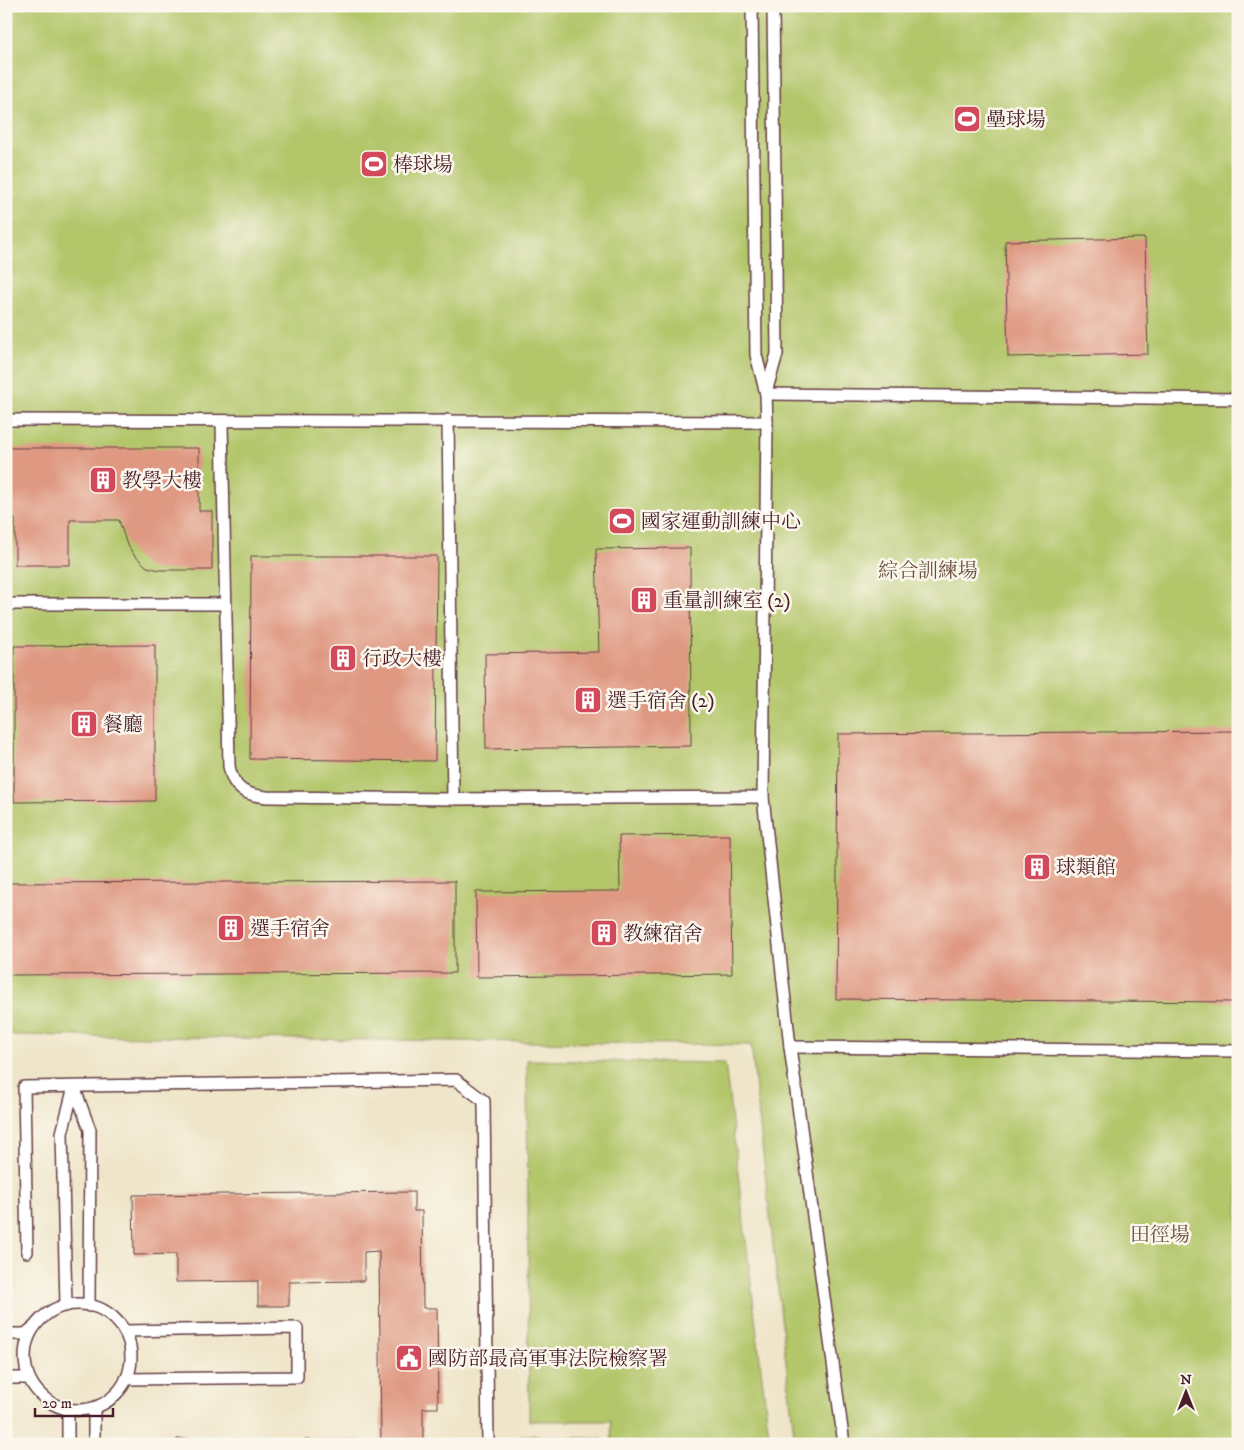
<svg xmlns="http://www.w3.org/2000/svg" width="1244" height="1450" font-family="'IM FELL DW Pica','Noto Serif TC',serif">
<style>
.green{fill:#b3c66a;stroke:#7e724a}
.building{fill:#df9982}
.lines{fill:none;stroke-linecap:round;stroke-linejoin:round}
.service-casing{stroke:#633d43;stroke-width:14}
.service{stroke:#fff;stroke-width:11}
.labels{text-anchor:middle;stroke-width:5;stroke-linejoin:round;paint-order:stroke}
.poi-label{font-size:20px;fill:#4a1f2b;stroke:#fbf7ec;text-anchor:start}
.park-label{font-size:20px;fill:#6a513e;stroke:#fbf7ec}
</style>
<rect width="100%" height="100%" fill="#fbf7ec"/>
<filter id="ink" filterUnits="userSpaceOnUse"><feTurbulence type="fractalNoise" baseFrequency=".02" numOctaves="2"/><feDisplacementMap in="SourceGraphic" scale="10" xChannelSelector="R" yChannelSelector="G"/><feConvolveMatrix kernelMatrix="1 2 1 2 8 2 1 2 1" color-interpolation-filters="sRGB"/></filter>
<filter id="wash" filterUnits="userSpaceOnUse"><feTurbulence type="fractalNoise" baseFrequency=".0096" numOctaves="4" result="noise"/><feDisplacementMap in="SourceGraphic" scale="20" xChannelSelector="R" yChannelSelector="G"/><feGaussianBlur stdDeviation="1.12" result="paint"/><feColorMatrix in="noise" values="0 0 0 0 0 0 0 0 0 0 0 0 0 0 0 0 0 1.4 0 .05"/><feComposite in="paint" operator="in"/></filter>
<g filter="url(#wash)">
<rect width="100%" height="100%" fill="#efe5c9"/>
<!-- green -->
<g class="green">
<polygon points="6,6 1238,6 1238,1444 795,1444 751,1045 6,1035"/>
<polygon points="527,1060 725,1063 770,1444 612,1444 611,1421 529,1421"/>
<polygon points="521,1435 602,1439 602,1444 521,1444"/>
</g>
<g id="blocks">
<!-- building -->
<g class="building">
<polygon points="1145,238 1148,354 1008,357 1005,241"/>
<polygon points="6,448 199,448 199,511 212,511 212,570 160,570 147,567 134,555 126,542 119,520 70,520 70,565 15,565 15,519 6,519"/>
<polygon points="690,548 691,746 486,749 485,654 599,652 596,549"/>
<polygon points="251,556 437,556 435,761 250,759"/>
<polygon points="155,645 155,801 14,802 14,646"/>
<polygon points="1238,731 1238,1002 836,999 838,734"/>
<polygon points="730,835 732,974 477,977 476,892 620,891 619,836"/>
<polygon points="455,881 455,973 7,975 6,883"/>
<polygon points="414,1192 414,1211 422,1211 423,1308 437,1308 438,1408 423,1408 423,1444 381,1444 379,1251 364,1252 364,1281 289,1282 289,1306 258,1306 258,1281 176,1282 176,1254 134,1255 133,1195"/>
<rect x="177" y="1439" width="60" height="5"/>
<rect x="304" y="1440" width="58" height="4"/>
</g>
</g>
</g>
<g filter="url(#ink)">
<use href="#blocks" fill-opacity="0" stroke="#633d43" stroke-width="1"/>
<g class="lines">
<!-- service casing -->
<g class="service-casing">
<g id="service">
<polyline points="752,6 756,355 766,394 767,422 763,797 790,1047 844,1444"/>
<polyline points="766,392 777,354 773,6"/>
<polyline points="766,394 1238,399"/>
<path d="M6 420C260 423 514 421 767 422"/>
<polyline points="448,420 453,799"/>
<path d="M222 423 229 766C233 789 245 795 267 797L453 799 763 797"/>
<polyline points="6,604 224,604"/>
<polyline points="790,1047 1238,1051"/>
<polyline points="27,1252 24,1087 456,1080 484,1101 488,1444"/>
<circle cx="78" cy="1357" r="53"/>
<polyline points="66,1306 62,1133 74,1087 90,1130 89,1306"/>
<polyline points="124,1331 297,1328 297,1377 126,1379"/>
<polyline points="6,1334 25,1334 34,1327"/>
<polyline points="6,1378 28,1378"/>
<polyline points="94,1408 94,1444"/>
<polyline points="68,1444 68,1410"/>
</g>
</g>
<!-- service -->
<use href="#service" class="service"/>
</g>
</g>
<!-- icons -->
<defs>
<g id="stadium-square" transform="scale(1.4375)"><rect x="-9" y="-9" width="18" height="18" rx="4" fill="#d1495b" stroke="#fbf7ec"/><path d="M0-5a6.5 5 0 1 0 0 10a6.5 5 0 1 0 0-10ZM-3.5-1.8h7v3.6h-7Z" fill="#fff"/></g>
<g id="building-square" transform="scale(1.4375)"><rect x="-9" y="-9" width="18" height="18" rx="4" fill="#d1495b" stroke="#fbf7ec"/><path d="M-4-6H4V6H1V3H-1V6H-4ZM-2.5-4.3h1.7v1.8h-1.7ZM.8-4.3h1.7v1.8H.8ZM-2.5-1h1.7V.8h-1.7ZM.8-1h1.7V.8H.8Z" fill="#fff"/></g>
<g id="civic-square" transform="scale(1.4375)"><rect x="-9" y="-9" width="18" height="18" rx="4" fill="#d1495b" stroke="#fbf7ec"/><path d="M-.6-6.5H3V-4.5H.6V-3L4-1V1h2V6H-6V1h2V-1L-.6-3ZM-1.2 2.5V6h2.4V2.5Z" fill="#fff"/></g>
</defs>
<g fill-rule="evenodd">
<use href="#stadium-square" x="967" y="119"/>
<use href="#stadium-square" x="374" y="164"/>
<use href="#building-square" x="103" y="480"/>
<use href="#stadium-square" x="622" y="521"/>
<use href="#building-square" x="644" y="600"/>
<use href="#building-square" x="343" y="658"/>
<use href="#building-square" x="588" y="700"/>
<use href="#building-square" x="84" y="724"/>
<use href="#building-square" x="1037" y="867"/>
<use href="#building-square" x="231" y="928"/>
<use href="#building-square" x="604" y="933"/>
<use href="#civic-square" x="409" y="1358"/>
</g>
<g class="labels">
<!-- poi labels -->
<g class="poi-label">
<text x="986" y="126">壘球場</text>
<text x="393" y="171">棒球場</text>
<text x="122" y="487">教學大樓</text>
<text x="641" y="528">國家運動訓練中心</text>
<text x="663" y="607">重量訓練室 (2)</text>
<text x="362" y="665">行政大樓</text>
<text x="607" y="707">選手宿舍 (2)</text>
<text x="103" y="731">餐廳</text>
<text x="1056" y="874">球類館</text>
<text x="250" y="935">選手宿舍</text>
<text x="623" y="940">教練宿舍</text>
<text x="428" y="1365">國防部最高軍事法院檢察署</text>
</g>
<!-- park labels -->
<g class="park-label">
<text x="928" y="577">綜合訓練場</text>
<text x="1160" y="1241">田徑場</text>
</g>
</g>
<!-- margin -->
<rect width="1244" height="1450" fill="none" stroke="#fbf7ec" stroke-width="25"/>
<!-- north arrow -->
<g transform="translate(1186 1392)" stroke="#fbf7ec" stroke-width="4" paint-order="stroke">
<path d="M0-4L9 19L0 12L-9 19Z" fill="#4a1f2b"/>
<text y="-8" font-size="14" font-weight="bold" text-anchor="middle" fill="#4a1f2b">N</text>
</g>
<!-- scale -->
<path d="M35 1408v8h78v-8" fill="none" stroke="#4a1f2b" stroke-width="2.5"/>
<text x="42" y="1408" font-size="15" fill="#4a1f2b" stroke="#fbf7ec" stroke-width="4" paint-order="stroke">20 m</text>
</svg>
